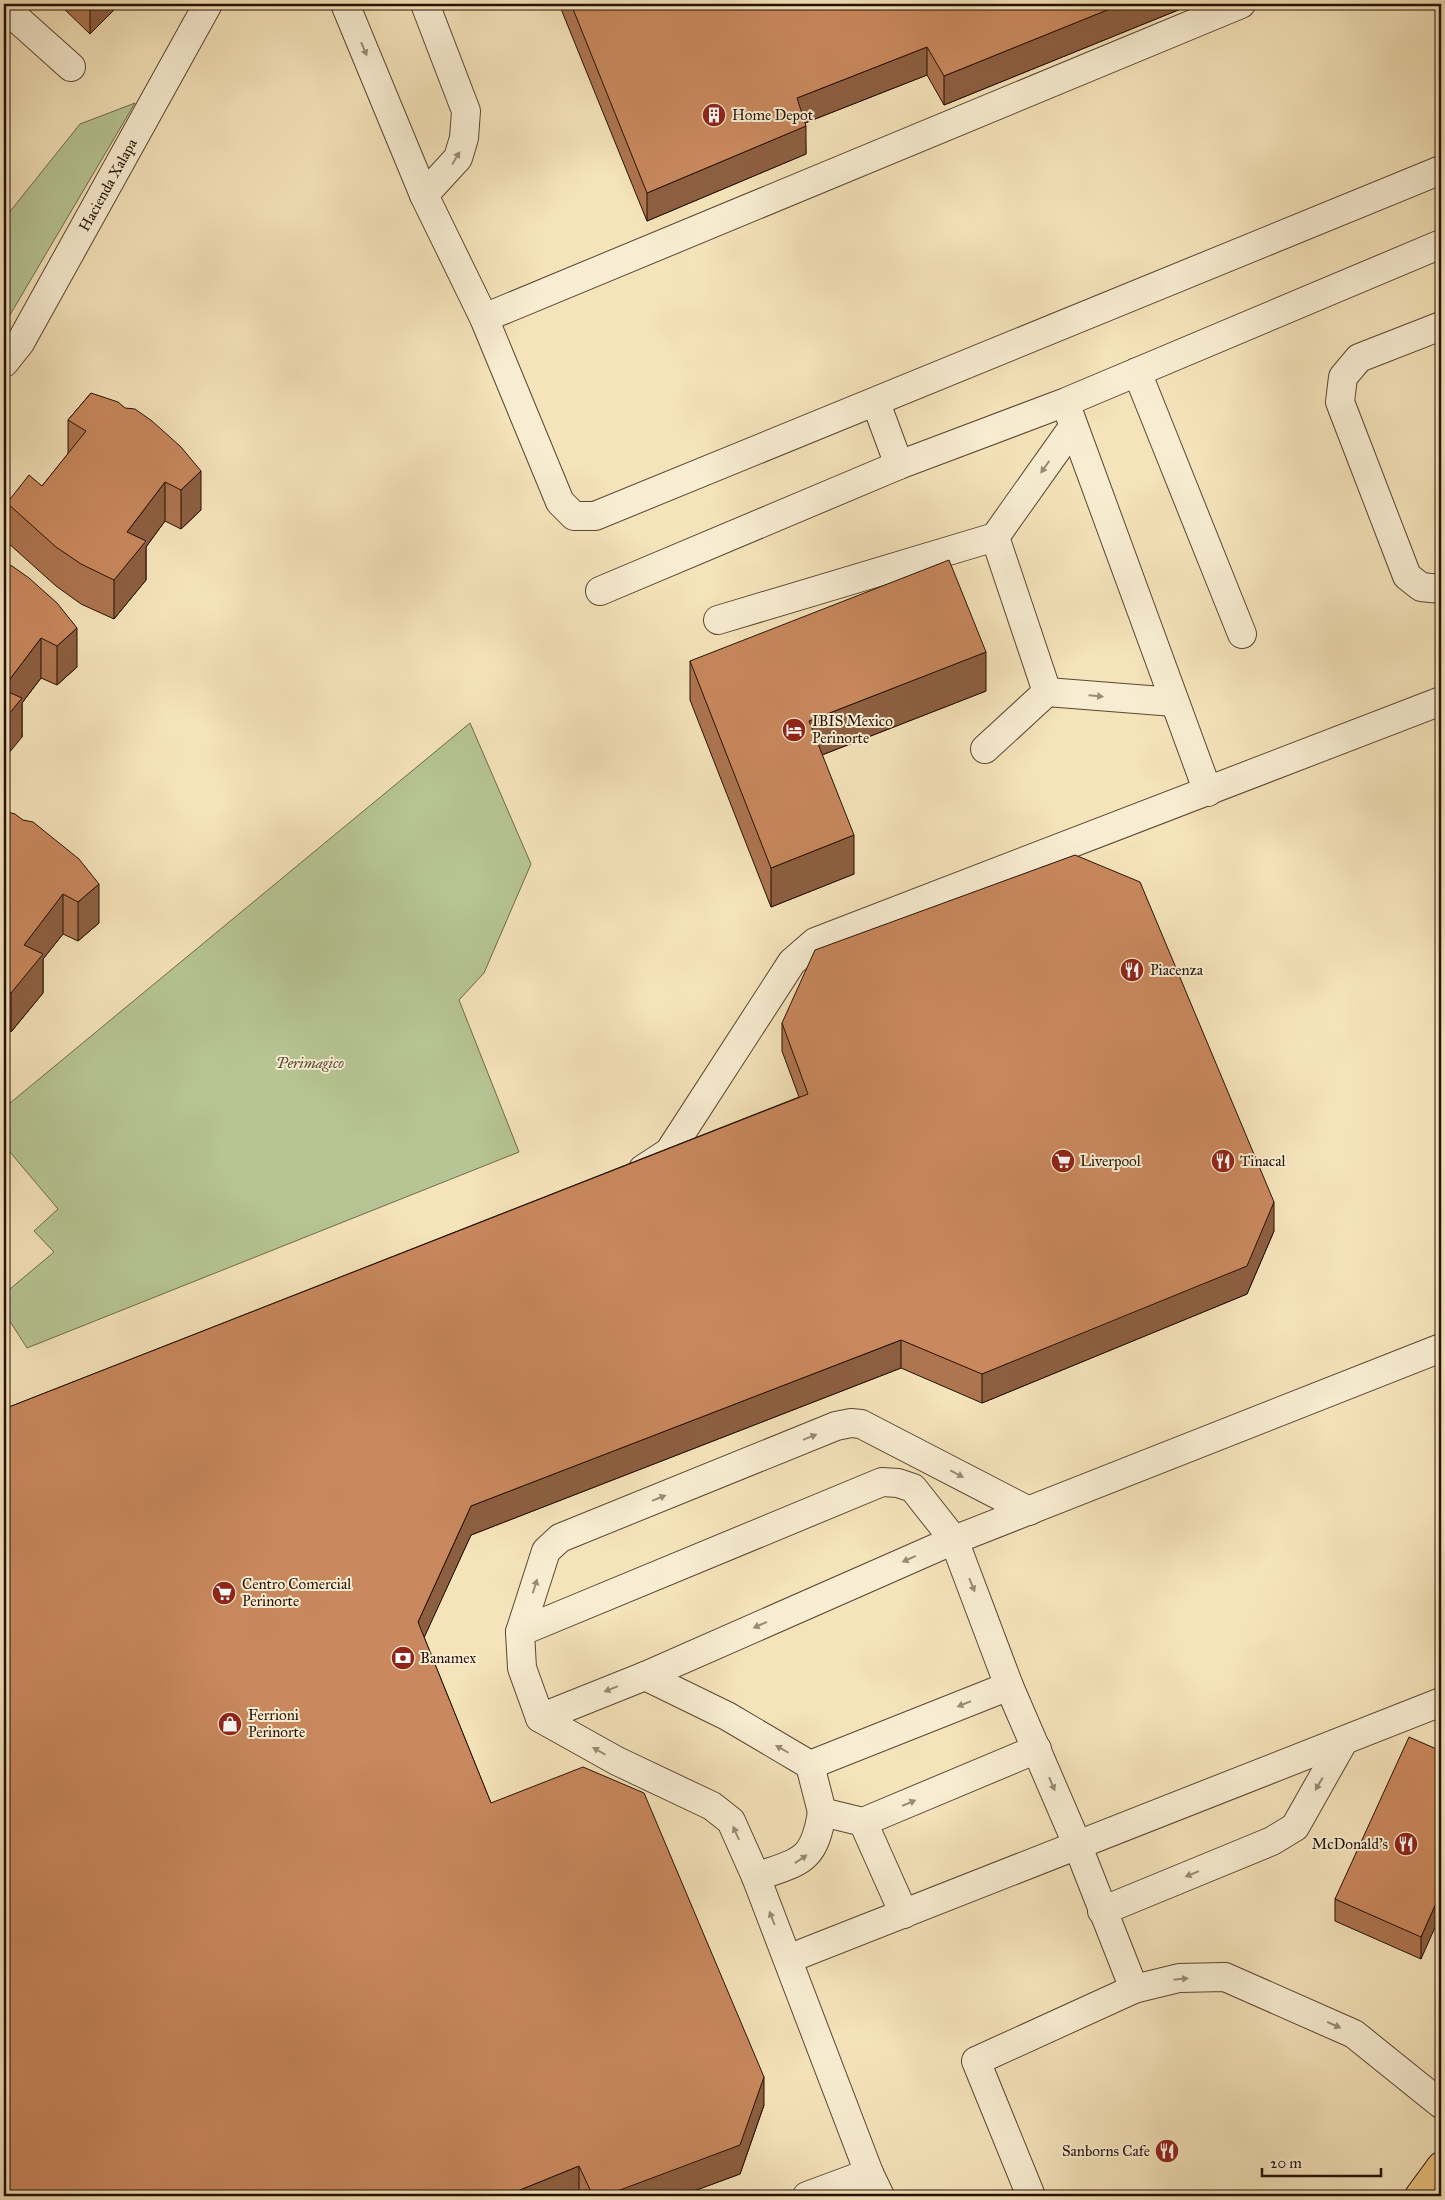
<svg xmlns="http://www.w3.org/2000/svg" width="1445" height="2200" font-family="'IM FELL Great Primer',serif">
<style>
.green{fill:#b7c594;stroke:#6e6b4c}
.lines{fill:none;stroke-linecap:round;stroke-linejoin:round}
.minor-casing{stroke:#5a4632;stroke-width:30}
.major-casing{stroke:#261105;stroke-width:30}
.minor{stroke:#f8edd2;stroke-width:28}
.major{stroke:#eac27d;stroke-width:28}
.wall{fill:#ad7550;stroke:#261105}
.shaded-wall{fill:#8d5f41;stroke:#261105}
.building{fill:#c9885d;stroke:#261105}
.oneway{fill:#9a8a76}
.labels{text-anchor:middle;stroke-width:4;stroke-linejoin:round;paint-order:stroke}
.poi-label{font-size:15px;fill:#261105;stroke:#f8edd2;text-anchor:start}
.street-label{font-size:15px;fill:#261105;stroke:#f8edd2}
.park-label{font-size:15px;font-style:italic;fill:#595037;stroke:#f8edd2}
</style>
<rect width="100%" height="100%" fill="#f5e3ba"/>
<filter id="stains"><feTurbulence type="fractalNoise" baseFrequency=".004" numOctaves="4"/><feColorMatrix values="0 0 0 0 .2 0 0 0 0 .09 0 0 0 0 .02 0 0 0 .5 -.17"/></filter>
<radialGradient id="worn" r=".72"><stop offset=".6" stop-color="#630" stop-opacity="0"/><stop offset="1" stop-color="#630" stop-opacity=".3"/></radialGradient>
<!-- green -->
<g class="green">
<polygon points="135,103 4,325 4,219 80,124"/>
<polygon points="470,723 531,864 484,973 459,1000 519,1152 27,1348 4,1312 4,1294 54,1252 34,1231 58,1209 4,1145 4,1108"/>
</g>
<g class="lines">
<!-- minor casing -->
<g class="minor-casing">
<g id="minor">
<polyline points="345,4 424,195 484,318 560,502 574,516 595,516 1441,170"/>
<polyline points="4,7 71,67"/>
<polyline points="424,195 458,158 464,138 466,111 425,4"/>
<polyline points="484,318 1241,4"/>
<polyline points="1441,326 1359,358 1343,377 1340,402 1407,576 1421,587 1441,589"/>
<polyline points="4,363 20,343 208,4"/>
<polyline points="1137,372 1242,634"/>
<polyline points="876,403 899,465"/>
<polyline points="1069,413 1208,792"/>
<polyline points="995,537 1047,692"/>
<polyline points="600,591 899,465 1066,402 1441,244"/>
<polyline points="718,620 995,537 1073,427"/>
<polyline points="985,749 1047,692 1174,702"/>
<polyline points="643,1169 669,1152 792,962 815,942 1441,701"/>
<polyline points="520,1632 882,1482 898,1483 913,1488 954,1540 1009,1686 1077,1844 1134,1989"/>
<polyline points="645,1676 727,1716 810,1765 1009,1686"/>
<polyline points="540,1718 645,1676 954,1540 1441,1348"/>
<polyline points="810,1765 822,1812 863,1822 904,1914"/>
<polyline points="863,1822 1037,1749"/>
<path d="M756 1877C800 1861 814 1863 822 1812"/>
<polyline points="1102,1911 1272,1841 1295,1827 1343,1742"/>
<polyline points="788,1959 1441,1702"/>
<polyline points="869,2173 756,1877 731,1821 712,1806 617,1761 540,1718 522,1668 520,1632 546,1551 560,1538 836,1426 851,1423 861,1424 1029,1511"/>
<polyline points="807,2196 869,2173 880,2196"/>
<polyline points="1031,2196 976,2061 1134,1989 1179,1978 1225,1977 1354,2034 1441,2104"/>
</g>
</g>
<!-- major casing -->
<g class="major-casing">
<polyline id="major" points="1419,2196 1441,2166"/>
</g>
<!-- minor -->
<use href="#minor" class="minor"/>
<!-- major -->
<use href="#major" class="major"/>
</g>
<!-- wall -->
<g class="wall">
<polygon points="59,4 120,4 90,34"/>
<polygon points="559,4 1193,4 944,105 927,75 805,123 806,154 647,221"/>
<polygon points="91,393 201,510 181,529 165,521 146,547 146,580 114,619 81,604 56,586 7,542 7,503 42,486 68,454 68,420"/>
<polygon points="4,564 77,667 57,685 41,678 22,703 22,737"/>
<polygon points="690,661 986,691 822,755 854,874 771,907 690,700"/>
<polygon points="4,811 99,923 78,941 63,934 43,959 43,993 11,1032 4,1028"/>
<polygon points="782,1023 1274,1231 1247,1294 982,1403 901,1368 471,1535 424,1637 491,1803 764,2105 740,2174 680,2196 580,2196 4,1409 799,1097 782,1051"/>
<polygon points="1441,1751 1421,1959 1335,1921 1335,1899"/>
</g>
<!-- shaded-wall -->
<g class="shaded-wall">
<polygon points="90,4 120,4 90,34"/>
<polygon points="1122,4 1193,4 944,105 944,76"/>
<polygon points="927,47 927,75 797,126 797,98"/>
<polygon points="806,126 806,154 647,221 647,193"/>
<polygon points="201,471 201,510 181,529 181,490"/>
<polygon points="165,482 165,521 146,547 146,580 114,619 114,580 127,532"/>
<polygon points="77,628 77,667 57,685 57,646"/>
<polygon points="41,638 41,678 22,703 22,737 4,759 4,687"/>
<polygon points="986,652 986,691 809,760 809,721"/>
<polygon points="854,835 854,874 771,907 771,868"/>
<polygon points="99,884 99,923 78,941 78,902"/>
<polygon points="63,894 63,934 43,959 43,993 11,1032 11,993 24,945"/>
<polygon points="1274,1202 1274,1231 1247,1294 982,1403 982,1374"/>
<polygon points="901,1340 901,1368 471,1535 418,1651 418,1622 471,1506"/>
<polygon points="1441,1892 1441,1914 1421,1959 1421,1937"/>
<polygon points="764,2077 764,2105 740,2174 680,2196 604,2196"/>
<polygon points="579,2166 579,2195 575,2196 505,2196"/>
</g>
<!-- building -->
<g class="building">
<polygon points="571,4 1122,4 944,76 927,47 797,98 806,126 647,193"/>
<polygon points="91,393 118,402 125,408 135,409 152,421 181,447 201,471 181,490 165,482 127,532 146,541 114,580 81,564 56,547 7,503 29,475 42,486 86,431 68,420"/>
<polygon points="949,560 986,652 809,721 854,835 771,868 690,661"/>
<polygon points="4,564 12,566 29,578 57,603 77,628 57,646 41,638 4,687"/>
<polygon points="4,690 22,698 4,720"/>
<polygon points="4,811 15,814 23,820 33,822 79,859 99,884 78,902 63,894 24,945 43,954 11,993 4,989"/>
<polygon points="1075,855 1140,882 1274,1202 1247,1266 982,1374 901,1340 471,1506 418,1622 491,1803 583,1767 644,1793 764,2077 740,2145 604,2196 593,2196 579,2166 505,2196 4,2196 4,1409 808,1094 782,1023 815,950"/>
<polygon points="1409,1737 1441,1751 1441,1892 1421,1937 1335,1899"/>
</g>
<!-- one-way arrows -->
<defs><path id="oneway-solid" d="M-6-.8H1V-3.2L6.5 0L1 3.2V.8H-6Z" transform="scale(1.25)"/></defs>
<g class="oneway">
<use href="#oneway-solid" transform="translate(364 49) rotate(67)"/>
<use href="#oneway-solid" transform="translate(456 158) rotate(-59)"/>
<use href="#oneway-solid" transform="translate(1045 467) rotate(125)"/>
<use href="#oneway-solid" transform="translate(1096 696) rotate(5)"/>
<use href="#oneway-solid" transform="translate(810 1437) rotate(-22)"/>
<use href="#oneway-solid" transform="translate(957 1474) rotate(28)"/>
<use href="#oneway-solid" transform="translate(659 1498) rotate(-22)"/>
<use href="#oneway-solid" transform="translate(909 1559) rotate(156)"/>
<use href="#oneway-solid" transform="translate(972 1585) rotate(68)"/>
<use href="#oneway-solid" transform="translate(535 1586) rotate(-73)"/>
<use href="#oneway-solid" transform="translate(760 1625) rotate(156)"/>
<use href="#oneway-solid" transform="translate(611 1689) rotate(158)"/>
<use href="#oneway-solid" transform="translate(964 1704) rotate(158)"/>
<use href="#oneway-solid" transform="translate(782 1749) rotate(-150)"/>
<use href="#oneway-solid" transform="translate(599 1751) rotate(-150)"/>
<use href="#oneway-solid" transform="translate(1052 1784) rotate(67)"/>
<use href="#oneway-solid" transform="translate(1319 1784) rotate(120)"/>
<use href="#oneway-solid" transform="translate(909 1803) rotate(-23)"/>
<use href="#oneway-solid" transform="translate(736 1833) rotate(-114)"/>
<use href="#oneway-solid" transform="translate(801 1859) rotate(-34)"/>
<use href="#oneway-solid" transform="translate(1192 1874) rotate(158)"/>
<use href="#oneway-solid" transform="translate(772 1918) rotate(-111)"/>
<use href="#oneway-solid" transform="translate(1181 1979) rotate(-6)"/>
<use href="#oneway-solid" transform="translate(1334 2025) rotate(24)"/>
</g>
<!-- icons -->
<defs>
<g id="building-disc" transform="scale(1.25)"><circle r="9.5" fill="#8f2418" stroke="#f8edd2"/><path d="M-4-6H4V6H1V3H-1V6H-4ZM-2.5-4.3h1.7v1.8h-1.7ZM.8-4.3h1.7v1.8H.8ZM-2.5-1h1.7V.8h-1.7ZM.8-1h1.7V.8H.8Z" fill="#fff"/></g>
<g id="hotel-disc" transform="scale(1.25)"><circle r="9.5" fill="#8f2418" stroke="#f8edd2"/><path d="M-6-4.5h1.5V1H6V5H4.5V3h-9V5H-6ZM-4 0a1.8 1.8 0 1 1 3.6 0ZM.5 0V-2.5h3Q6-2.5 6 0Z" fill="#fff"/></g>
<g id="restaurant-disc" transform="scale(1.25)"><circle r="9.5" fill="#8f2418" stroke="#f8edd2"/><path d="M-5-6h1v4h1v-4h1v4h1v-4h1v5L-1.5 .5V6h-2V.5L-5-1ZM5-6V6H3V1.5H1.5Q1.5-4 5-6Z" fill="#fff"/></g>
<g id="supermarket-disc" transform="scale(1.25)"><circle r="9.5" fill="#8f2418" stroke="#f8edd2"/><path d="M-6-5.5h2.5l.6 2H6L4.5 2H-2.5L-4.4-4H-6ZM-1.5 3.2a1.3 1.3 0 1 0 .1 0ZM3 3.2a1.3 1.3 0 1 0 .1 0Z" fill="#fff"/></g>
<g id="bank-disc" transform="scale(1.25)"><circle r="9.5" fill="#8f2418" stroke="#f8edd2"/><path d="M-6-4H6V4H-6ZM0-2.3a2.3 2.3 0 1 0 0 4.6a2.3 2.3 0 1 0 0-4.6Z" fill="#fff"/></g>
<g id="shop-disc" transform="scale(1.25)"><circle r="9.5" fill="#8f2418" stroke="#f8edd2"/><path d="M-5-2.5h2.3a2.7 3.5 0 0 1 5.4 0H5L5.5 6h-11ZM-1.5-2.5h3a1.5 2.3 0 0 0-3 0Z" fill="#fff"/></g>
</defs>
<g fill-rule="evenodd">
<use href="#building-disc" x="714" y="115"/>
<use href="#hotel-disc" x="794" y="730"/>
<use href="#restaurant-disc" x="1132" y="970"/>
<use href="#supermarket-disc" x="1063" y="1161"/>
<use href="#restaurant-disc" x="1223" y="1161"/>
<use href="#supermarket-disc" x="224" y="1593"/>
<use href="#bank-disc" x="403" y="1658"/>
<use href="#shop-disc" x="230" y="1724"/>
<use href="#restaurant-disc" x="1406" y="1844"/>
<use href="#restaurant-disc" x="1167" y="2151"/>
</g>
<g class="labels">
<!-- poi labels -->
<g class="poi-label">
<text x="732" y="120">Home Depot</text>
<text x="812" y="726">IBIS Mexico<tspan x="812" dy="17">Perinorte</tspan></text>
<text x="1150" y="975">Piacenza</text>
<text x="1080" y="1166">Liverpool</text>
<text x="1240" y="1166">Tinacal</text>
<text x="242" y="1589">Centro Comercial<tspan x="242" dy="17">Perinorte</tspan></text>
<text x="420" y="1663">Banamex</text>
<text x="248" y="1720">Ferrioni<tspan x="248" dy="17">Perinorte</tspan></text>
<text x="1388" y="1849" text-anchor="end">McDonald's</text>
<text x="1150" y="2156" text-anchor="end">Sanborns Cafe</text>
</g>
<!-- street labels -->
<g class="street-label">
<text transform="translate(108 185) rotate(-61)" y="5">Hacienda Xalapa</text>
</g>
<!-- park labels -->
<g class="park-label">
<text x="310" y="1068">Perimagico</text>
</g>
</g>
<!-- margin -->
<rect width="1445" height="2200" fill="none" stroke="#f5e3ba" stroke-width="20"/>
<rect x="5" y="5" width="1435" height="2190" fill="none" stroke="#261105" stroke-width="2.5"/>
<rect x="10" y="10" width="1425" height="2180" fill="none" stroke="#261105"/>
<!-- scale -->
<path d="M1262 2168v8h119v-8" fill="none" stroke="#261105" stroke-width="2.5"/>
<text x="1270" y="2168" font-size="15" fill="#261105" stroke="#f8edd2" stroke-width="4" paint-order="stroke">20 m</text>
<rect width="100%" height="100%" filter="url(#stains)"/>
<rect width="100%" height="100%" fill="url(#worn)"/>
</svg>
